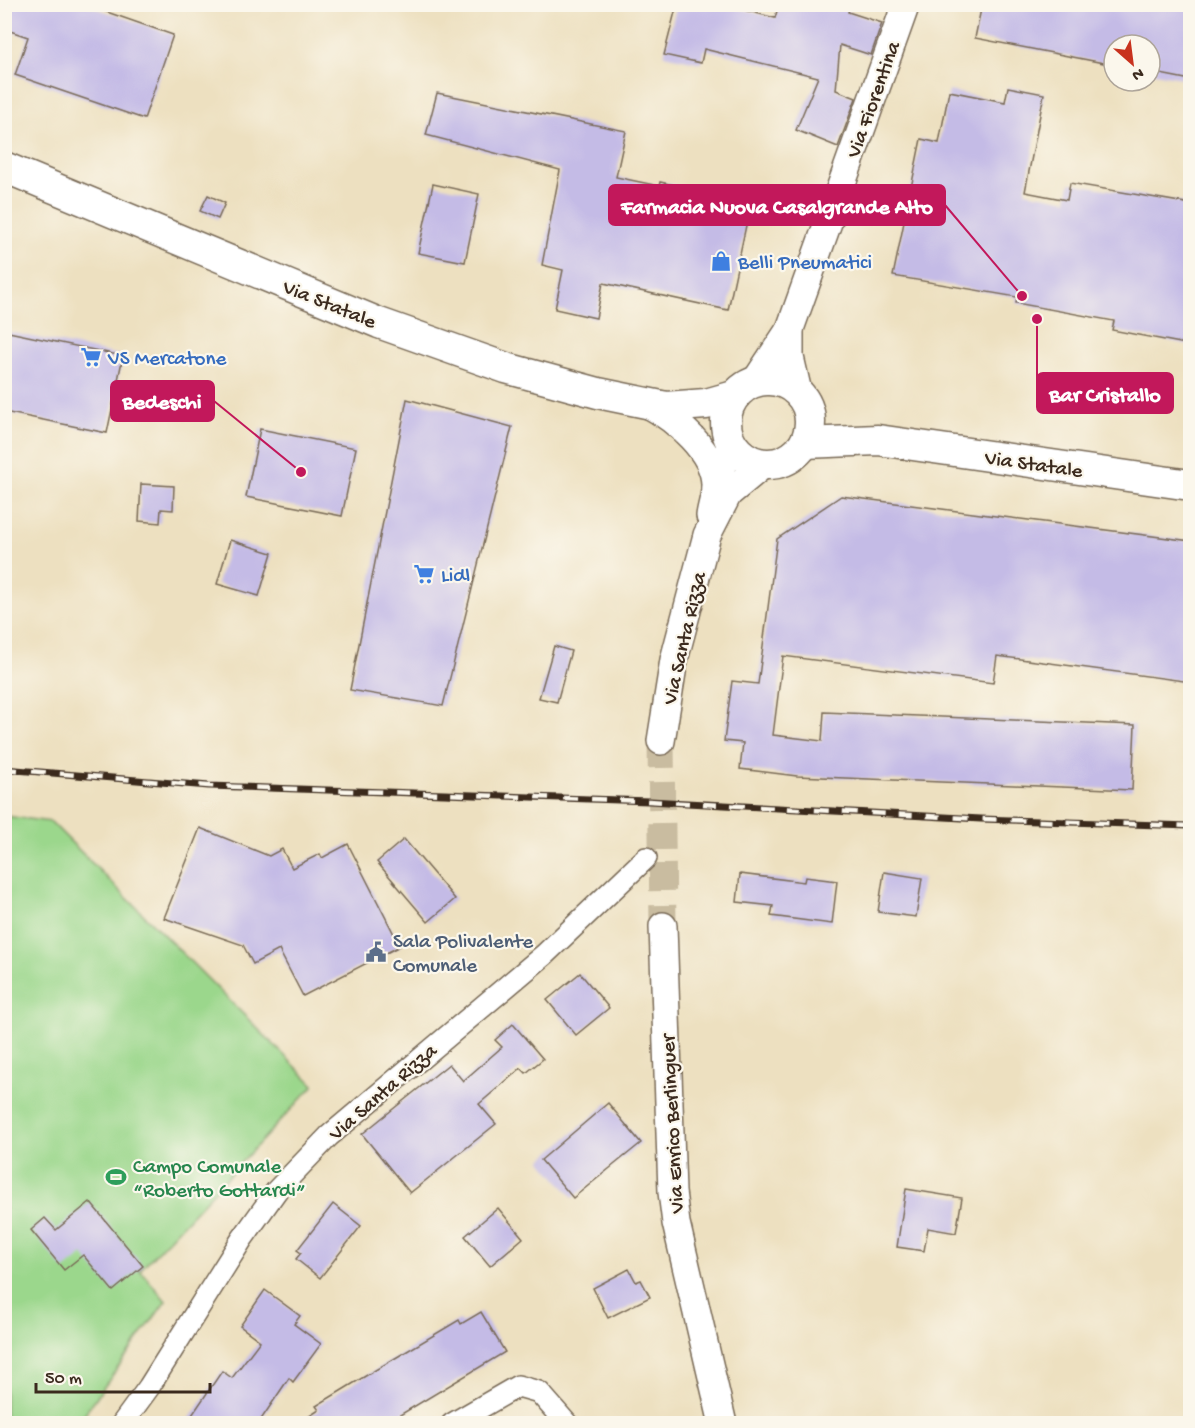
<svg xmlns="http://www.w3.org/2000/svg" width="1195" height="1428" font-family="'Gochi Hand',sans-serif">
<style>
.pitch{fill:#9bd78c;stroke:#6b8055;stroke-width:1.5}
.building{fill:#c4bbe6}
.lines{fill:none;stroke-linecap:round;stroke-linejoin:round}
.tertiary-tunnel{stroke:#c9bca0;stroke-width:27;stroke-dasharray:27 14;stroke-linecap:butt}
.minor-casing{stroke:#796a57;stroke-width:24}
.tertiary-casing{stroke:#796a57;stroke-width:30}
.secondary-casing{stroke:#796a57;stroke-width:33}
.minor{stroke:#fff;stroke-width:21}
.tertiary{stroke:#fff;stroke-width:27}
.secondary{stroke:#fff;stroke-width:30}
.rail-casing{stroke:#3b2a1e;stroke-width:7}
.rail{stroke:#fbf7ec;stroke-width:4.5;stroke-dasharray:14;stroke-linecap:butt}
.labels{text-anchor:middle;stroke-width:4.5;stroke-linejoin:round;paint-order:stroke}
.street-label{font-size:21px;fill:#3b2a1e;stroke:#fbf7ec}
.shop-label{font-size:21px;fill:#366cbe;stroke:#fbf7ec;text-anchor:start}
.service-label{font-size:21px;fill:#4e5e75;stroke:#fbf7ec;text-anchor:start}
.leisure-label{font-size:21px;fill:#27864d;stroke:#fbf7ec;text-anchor:start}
.leader{fill:none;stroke:#c2185b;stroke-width:2}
.callout-dot{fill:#c2185b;stroke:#fbf7ec;stroke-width:2}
.callout{fill:#c2185b;stroke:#c2185b;stroke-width:2}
.callout-label{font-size:22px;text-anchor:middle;font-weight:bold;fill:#fff}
</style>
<rect width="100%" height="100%" fill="#fbf7ec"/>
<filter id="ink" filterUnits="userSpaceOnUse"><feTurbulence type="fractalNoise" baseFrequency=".0167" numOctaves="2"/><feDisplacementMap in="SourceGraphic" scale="12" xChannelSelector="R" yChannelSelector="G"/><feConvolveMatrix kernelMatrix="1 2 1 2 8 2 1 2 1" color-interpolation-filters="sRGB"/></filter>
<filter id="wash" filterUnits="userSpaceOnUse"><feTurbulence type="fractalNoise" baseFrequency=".008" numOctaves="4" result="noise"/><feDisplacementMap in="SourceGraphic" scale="24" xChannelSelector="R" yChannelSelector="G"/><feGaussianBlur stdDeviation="1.35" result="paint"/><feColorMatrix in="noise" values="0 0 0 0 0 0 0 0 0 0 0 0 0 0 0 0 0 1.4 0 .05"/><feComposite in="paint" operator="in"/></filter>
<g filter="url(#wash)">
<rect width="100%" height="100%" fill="#ede0c0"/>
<!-- pitch -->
<polygon class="pitch" points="5,816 51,822 314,1085 140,1270 166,1301 78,1423 5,1423"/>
<g id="blocks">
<!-- building -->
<g class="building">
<polygon points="4,4 84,4 173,35 144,119 15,75 28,37 4,29"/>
<polygon points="677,4 721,4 775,18 779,4 850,4 848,12 882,23 871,55 840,45 836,90 856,98 838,147 796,130 818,77 704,49 701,63 664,55"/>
<polygon points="982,4 1191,4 1191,80 1150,72 1150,45 1114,45 1114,65 975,38"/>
<polygon points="1008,87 1044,94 1025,192 1067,200 1070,183 1191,204 1191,345 1112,330 1114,321 1016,303 1017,297 893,276 921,139 939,143 949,91 1005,102"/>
<polygon points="437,93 626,131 616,177 659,186 660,182 751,202 728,310 603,283 596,318 555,309 563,270 542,265 560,170 426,135"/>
<polygon points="433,184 479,194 465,262 418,253"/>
<polygon points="208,195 225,203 218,219 200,211"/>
<polygon points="4,331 123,356 107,433 4,412"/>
<polygon points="407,399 512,427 443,706 350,690"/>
<polygon points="260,429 356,448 342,516 246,497"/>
<polygon points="141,484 174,486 173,510 161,509 160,523 139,521"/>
<polygon points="841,496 1191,541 1191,682 997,656 993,683 783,656 773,735 822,741 824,712 1135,725 1132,790 797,776 740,769 743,743 724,741 732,681 758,684 777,539"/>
<polygon points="230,540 272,553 259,596 217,584"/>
<polygon points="554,646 571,651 557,702 539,698"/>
<polygon points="200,828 269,856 282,849 292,868 320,854 322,858 348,844 400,946 303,996 279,950 253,964 243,945 164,918"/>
<polygon points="404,839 455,899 428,922 377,862"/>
<polygon points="884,872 922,878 916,917 878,912"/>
<polygon points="740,874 804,882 805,877 837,881 832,924 771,916 773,906 737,902"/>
<polygon points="580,973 609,1008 576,1035 547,1000"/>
<polygon points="513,1024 543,1059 526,1073 521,1068 479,1104 496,1124 410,1193 362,1134 449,1064 463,1081 502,1047 495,1040"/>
<polygon points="608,1103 641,1143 573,1198 541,1160"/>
<polygon points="906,1189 962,1198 956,1233 928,1228 924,1251 897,1247"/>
<polygon points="90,1202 143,1266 113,1291 83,1255 64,1270 31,1230 45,1218 56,1230"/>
<polygon points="333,1204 361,1226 320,1278 296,1259 301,1253 297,1250"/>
<polygon points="498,1208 523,1238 490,1266 465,1236"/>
<polygon points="629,1269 636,1282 641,1280 650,1297 608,1318 593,1288"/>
<polygon points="265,1290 300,1316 294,1324 321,1344 293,1382 289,1378 258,1424 186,1424 222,1371 232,1378 260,1341 240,1326"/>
<polygon points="481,1312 505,1352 385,1424 297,1424 319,1410 316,1406 382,1366 459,1320 461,1324"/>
</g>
</g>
</g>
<g filter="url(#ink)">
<use href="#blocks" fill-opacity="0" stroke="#796a57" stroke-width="1.5"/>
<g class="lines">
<!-- tertiary-tunnel -->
<polyline class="tertiary-tunnel" points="661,741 663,926"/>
<!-- minor casing -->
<g class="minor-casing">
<g id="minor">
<polyline points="122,1424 149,1387 242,1239 277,1190 329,1136 544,955 646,858"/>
<polyline points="452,1424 518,1386 539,1392 567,1424"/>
</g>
</g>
<!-- tertiary casing -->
<g class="tertiary-casing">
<g id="tertiary">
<polyline points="790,329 790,357 798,392"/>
<polyline points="755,382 790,329 906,4"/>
<path d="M646 403C674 418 717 452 715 488 715 497 711 507 710 516"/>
<polyline points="715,488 731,443"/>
<polyline points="661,741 674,660 707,535 728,494 764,464"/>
<polyline points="663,926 672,1192 676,1223 723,1424"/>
</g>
</g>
<!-- secondary casing -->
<g class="secondary-casing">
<g id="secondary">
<polyline points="4,167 379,323 506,368 598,393 666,407 706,404 734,396"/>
<circle cx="768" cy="422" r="42"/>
<polyline points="805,443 878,440 1190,485"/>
</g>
</g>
<!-- minor -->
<use href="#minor" class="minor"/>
<!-- tertiary -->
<use href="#tertiary" class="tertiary"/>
<!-- secondary -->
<use href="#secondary" class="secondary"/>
<!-- rail casing -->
<g class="rail-casing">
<polyline id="rail" points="4,769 209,786 649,801 981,819 1190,826"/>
</g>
<!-- rail -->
<use href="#rail" class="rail"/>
</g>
</g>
<!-- icons -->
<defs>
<g id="shop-bare" transform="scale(1.62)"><path d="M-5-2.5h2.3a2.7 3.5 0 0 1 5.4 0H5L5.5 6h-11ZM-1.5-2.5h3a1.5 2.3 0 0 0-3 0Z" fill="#3f7fe0" stroke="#fbf7ec" stroke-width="2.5" paint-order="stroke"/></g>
<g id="supermarket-bare" transform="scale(1.62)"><path d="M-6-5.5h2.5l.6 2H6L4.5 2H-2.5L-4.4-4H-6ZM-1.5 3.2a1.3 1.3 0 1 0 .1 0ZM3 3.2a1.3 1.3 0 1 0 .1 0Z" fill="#3f7fe0" stroke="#fbf7ec" stroke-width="2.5" paint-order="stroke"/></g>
<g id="civic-bare" transform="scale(1.62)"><path d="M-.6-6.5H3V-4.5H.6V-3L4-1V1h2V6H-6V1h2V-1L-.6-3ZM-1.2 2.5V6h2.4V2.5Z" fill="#5c6f8a" stroke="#fbf7ec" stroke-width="2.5" paint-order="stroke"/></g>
<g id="stadium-bare" transform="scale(1.62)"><path d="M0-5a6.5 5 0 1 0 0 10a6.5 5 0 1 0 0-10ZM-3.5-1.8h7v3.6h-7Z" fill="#2e9e5b" stroke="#fbf7ec" stroke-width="2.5" paint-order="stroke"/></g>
</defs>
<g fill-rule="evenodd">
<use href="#shop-bare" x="721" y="261"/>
<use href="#supermarket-bare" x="91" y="357"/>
<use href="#supermarket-bare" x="424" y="574"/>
<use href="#civic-bare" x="376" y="952"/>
<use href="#stadium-bare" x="116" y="1177"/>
</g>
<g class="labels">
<!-- street labels -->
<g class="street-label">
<text transform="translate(872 99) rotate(-70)" y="7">Via Fiorentina</text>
<text transform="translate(330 303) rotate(22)" y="7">Via Statale</text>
<text transform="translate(1034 463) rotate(8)" y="7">Via Statale</text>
<text transform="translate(683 638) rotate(-77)" y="7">Via Santa Rizza</text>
<text transform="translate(382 1091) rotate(-41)" y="7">Via Santa Rizza</text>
<text transform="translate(671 1124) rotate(-93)" y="7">Via Enrico Berlinguer</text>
</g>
<!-- shop labels -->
<g class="shop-label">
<text x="738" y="268">Belli Pneumatici</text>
<text x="108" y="364">VS Mercatone</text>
<text x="441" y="581">Lidl</text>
</g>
<!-- service labels -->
<g class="service-label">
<text x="393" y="947">Sala Polivalente<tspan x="393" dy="24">Comunale</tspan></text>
</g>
<!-- leisure labels -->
<g class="leisure-label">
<text x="133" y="1172">Campo Comunale<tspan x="133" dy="24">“Roberto Gottardi”</tspan></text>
</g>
</g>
<!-- callouts -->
<path class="leader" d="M1022 296L945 205M1037 319L1037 393M301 472L214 401"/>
<g class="callout-dot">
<circle cx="1022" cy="296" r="6"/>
<circle cx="1037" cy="319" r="6"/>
<circle cx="301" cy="472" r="6"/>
</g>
<g class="callout">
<rect x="609" y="185" width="336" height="40" rx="6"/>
<rect x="1037" y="373" width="136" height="40" rx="6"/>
<rect x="111" y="381" width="103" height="40" rx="6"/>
</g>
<g class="callout-label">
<text x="777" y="213">Farmacia Nuova Casalgrande Alto</text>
<text x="1105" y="401">Bar Cristallo</text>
<text x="162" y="408">Bedeschi</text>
</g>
<!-- margin -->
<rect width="1195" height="1428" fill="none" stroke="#fbf7ec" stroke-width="24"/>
<!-- north arrow -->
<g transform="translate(1132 63) rotate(152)"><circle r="28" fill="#fbf7ec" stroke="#aea59a" stroke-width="1.5"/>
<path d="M0-4.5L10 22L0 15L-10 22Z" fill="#c8321e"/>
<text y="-9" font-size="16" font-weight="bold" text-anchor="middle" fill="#3b2a1e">N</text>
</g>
<!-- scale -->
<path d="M36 1383v9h174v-9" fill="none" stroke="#3b2a1e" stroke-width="3"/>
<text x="45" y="1383" font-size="18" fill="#3b2a1e" stroke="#fbf7ec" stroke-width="4.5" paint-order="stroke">50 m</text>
</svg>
